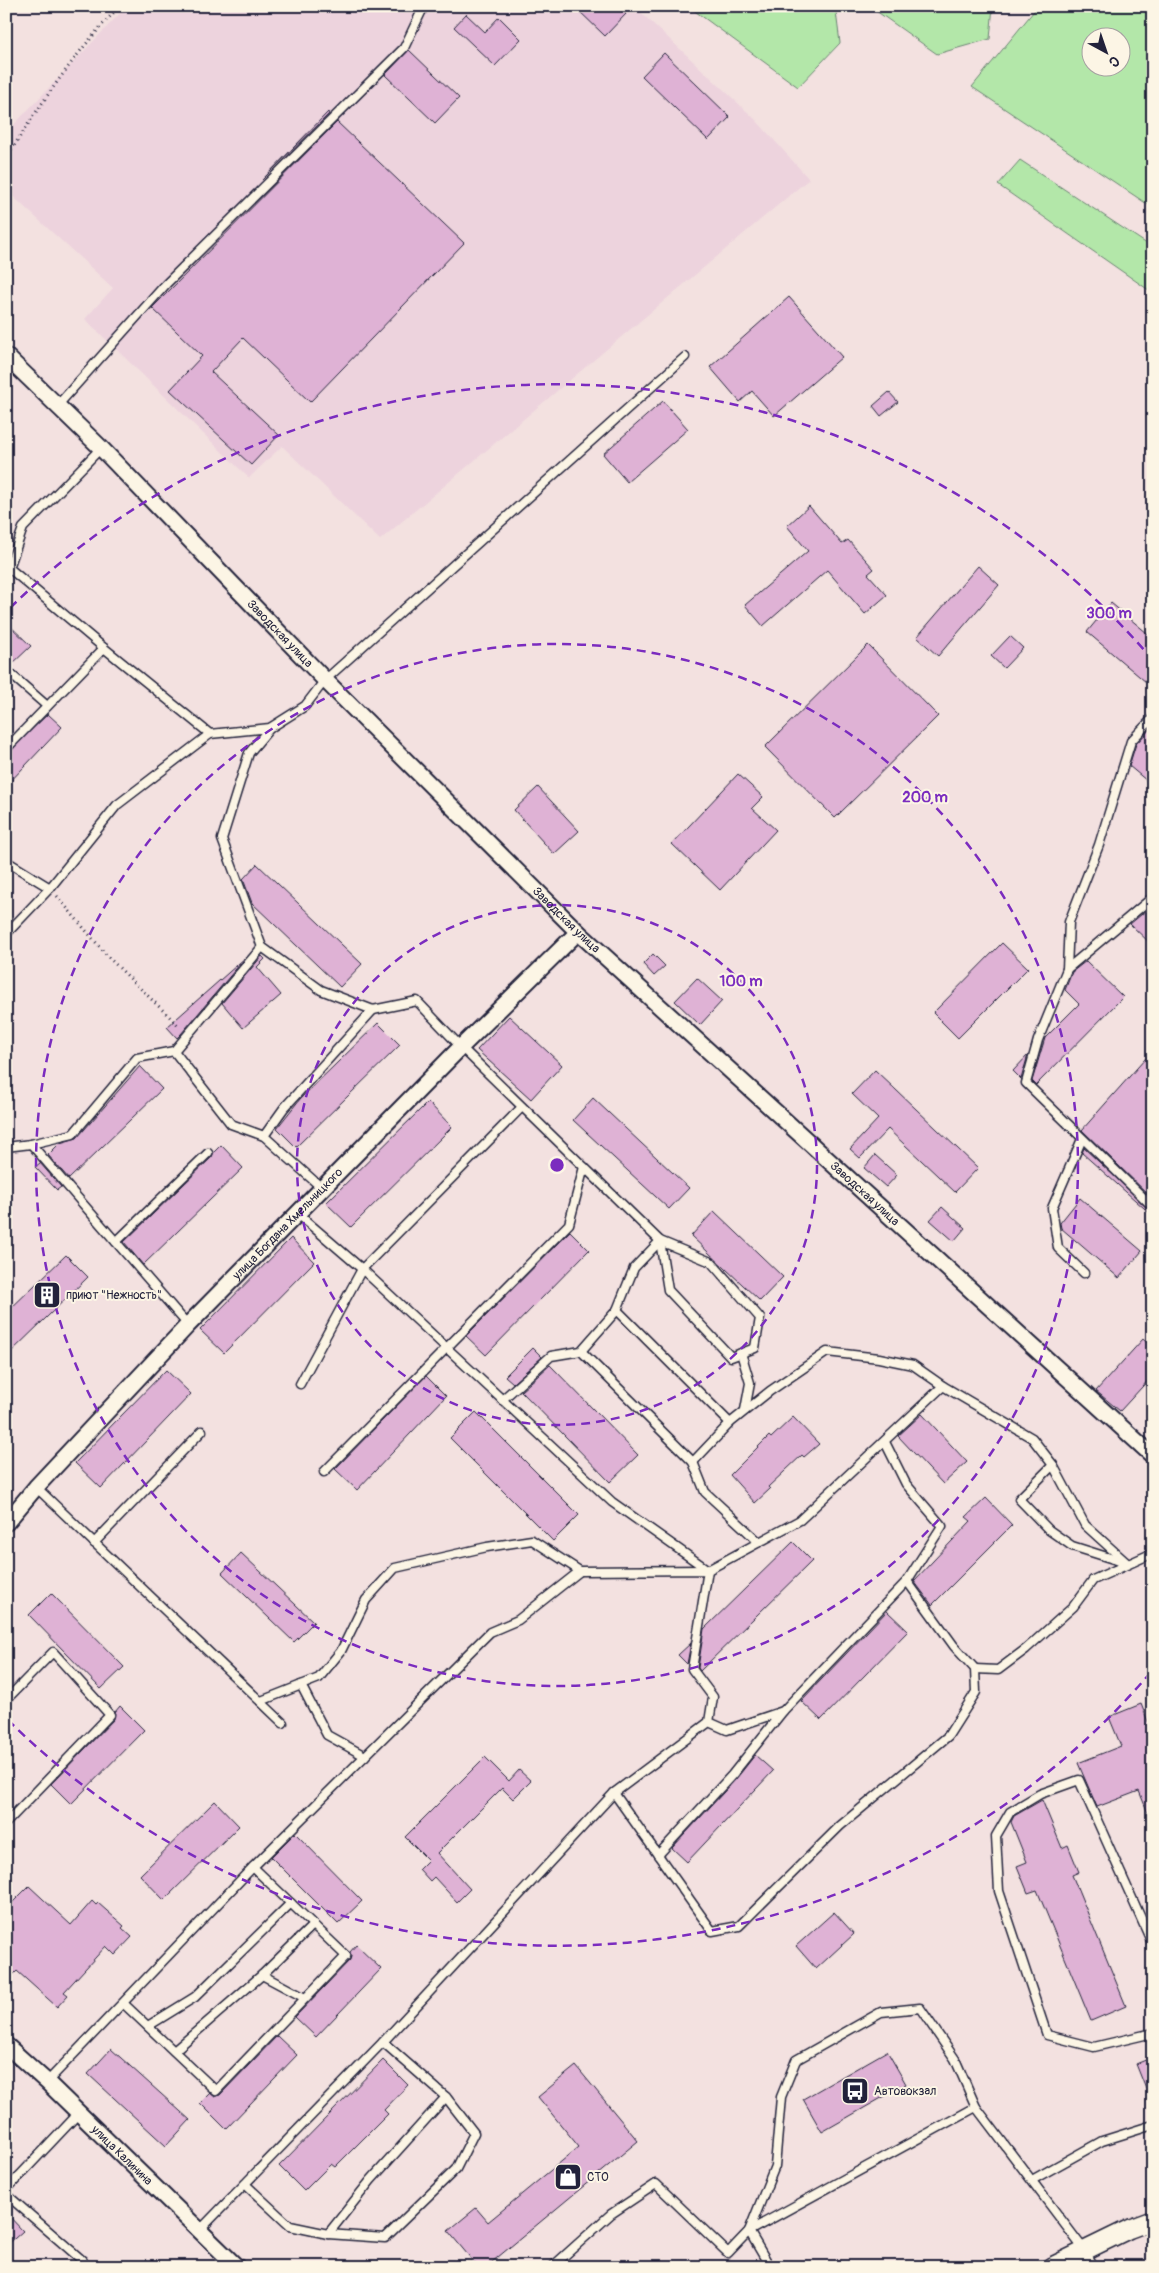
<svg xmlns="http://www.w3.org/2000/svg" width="1159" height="2273" font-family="Pangolin,sans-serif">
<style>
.built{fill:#edd3dd}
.green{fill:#b3e7a9;stroke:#6a8472;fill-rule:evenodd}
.building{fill:#dfb2d5;stroke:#22223b}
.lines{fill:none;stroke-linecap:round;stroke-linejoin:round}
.service-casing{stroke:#22223b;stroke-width:11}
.minor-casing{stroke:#22223b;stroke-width:19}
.tertiary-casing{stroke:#22223b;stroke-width:21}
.path{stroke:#22223b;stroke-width:3;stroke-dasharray:1 4;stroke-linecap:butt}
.service{stroke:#fcf5e5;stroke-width:8}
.minor{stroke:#fcf5e5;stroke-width:15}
.tertiary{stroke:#fcf5e5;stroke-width:18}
.ring{fill:none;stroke:#7b2cbf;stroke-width:2.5;stroke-dasharray:9 6}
.labels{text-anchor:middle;stroke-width:4;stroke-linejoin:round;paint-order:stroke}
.street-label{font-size:12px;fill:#22223b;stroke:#fcf5e5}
.poi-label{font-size:12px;fill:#22223b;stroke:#fcf5e5;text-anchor:start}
.centre{fill:#7b2cbf;stroke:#fcf5e5;stroke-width:2.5}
.ring-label{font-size:15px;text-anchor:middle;font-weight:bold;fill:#7b2cbf;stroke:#fcf5e5;stroke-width:4;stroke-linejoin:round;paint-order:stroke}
</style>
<rect width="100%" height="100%" fill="#f3e1e0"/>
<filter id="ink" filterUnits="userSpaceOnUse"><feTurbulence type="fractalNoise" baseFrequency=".02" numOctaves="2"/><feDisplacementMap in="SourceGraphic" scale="10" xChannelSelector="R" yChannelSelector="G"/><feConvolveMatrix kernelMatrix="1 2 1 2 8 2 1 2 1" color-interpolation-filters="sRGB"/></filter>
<g filter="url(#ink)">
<!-- built -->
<polygon class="built" points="127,6 634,6 756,120 809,179 380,540 282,446 249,478 85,319 113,288 6,190 6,133"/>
<!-- green -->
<g class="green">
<polygon points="688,6 832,6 836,12 840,43 798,87"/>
<polygon points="869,6 993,6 990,39 937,54"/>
<path d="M1038 6H1153V208L972 87ZM1092 38H1122V68H1092Z"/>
<polygon points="1020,160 1153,248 1153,293 998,185"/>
</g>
<!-- building -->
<g class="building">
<polygon points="574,6 618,6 626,14 605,36"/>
<polygon points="466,14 485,32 499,17 521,39 495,66 454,27"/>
<polygon points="409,50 459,98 435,123 385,75"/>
<polygon points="664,53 730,117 708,140 642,76"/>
<polygon points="328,112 329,114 262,180"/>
<polygon points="337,122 464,243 310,402 243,338 211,372 279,435 251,465 170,390 202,356 152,308"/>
<polygon points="789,297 842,357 774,416 752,391 740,402 710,367"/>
<polygon points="889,392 898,402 881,416 873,406"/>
<polygon points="663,401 688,429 627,482 603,454"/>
<polygon points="809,506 842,544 848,540 874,569 868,574 887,595 865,614 827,570 763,626 745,605 808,551 787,526"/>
<polygon points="978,566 999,585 938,656 917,637"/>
<polygon points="1111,603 1153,638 1153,688 1087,632"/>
<polygon points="6,622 31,646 10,666 6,664"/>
<polygon points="1010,636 1023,648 1004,668 991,656"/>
<polygon points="868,645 938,716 835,818 765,747"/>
<polygon points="48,714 62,727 6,786 6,754"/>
<polygon points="1153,726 1153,786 1129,766 1136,744"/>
<polygon points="738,774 763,797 752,808 776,830 720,890 672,844"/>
<polygon points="538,787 579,831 554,854 514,810"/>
<polygon points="257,864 362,964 340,987 252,903 243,879"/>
<polygon points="1153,905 1153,946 1130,924"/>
<polygon points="1002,943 1028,968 958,1038 933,1013"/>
<polygon points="653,954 665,966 654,976 643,964"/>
<polygon points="262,956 265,959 257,967 281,995 243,1028 222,1003"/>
<polygon points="246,957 181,1034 177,1038 167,1027"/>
<polygon points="1086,961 1123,997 1036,1085 1032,1081 1045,1038 1079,1004 1065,990 1072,972"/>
<polygon points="697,978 722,1001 700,1025 675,1001"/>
<polygon points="509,1016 562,1065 531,1099 477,1050"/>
<polygon points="378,1023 400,1045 296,1147 277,1128 300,1099"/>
<polygon points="1153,1050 1153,1199 1082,1130"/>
<polygon points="1028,1055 1021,1079 1013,1071"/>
<polygon points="140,1066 162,1089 69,1179 48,1155 60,1143 77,1138"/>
<polygon points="875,1070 978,1168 955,1192 888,1129 860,1158 850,1149 878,1119 852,1094"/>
<polygon points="593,1098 689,1188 669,1209 573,1120"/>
<polygon points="428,1102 452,1127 351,1227 326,1203"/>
<polygon points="221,1145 243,1168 143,1265 124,1242 212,1157 214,1152"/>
<polygon points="1084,1148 1153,1212 1153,1216 1082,1153"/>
<polygon points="875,1155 897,1175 886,1187 864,1168"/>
<polygon points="40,1163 61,1187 57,1190 35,1167"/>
<polygon points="1080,1198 1142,1251 1119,1278 1061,1228 1060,1223"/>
<polygon points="942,1207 965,1228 954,1241 930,1220"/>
<polygon points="714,1211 783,1277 760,1301 691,1236"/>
<polygon points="570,1231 589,1250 486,1355 466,1336"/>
<polygon points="291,1238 314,1262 224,1353 200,1330"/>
<polygon points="66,1255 88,1277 6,1357 6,1313"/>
<polygon points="1143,1339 1153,1348 1153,1375 1120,1411 1096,1391"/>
<polygon points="533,1348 542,1357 513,1383 505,1376"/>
<polygon points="550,1365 638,1455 610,1482 521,1391"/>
<polygon points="166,1370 191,1394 101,1488 75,1463"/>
<polygon points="426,1376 446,1396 357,1490 335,1469"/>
<polygon points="476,1412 579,1515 553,1541 450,1438"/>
<polygon points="922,1414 967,1462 943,1484 898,1436"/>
<polygon points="793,1417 819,1444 804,1457 802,1455 768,1487 770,1489 755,1503 730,1475 769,1436 771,1438"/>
<polygon points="986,1498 1012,1525 932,1605 914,1581 971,1521 966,1517"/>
<polygon points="793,1542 812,1561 700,1671 698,1668 704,1629"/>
<polygon points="241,1553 314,1622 294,1642 222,1573"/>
<polygon points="51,1593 124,1667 101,1689 29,1615"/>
<polygon points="887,1611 908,1631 821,1720 801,1701"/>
<polygon points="691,1643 687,1664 678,1655"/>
<polygon points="1141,1704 1153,1734 1152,1823 1139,1791 1097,1807 1078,1763 1121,1746 1109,1717"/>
<polygon points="120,1706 144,1730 71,1804 51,1784 114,1719 115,1712"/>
<polygon points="755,1755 773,1771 687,1862 672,1848 736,1779"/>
<polygon points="485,1757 509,1781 519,1770 531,1781 513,1799 502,1788 437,1853 470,1889 457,1902 434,1877 430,1881 419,1869 428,1860 405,1837"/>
<polygon points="1042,1800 1062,1848 1068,1845 1079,1872 1072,1875 1126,2006 1091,2021 1037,1890 1028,1893 1017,1866 1027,1862 1011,1822 1014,1816"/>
<polygon points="215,1801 239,1826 164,1900 140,1875"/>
<polygon points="295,1833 362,1901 338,1924 271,1857"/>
<polygon points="29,1886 71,1925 92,1901 96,1905 98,1903 124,1926 122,1928 132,1937 115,1955 106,1946 64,1992 68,1995 57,2007 17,1971 6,1982 6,1909"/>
<polygon points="834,1912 854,1934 816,1969 796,1946"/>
<polygon points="356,1945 381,1969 316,2037 295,2017 350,1960 351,1955 350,1952"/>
<polygon points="277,2036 297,2055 226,2129 200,2103 210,2093 215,2097 220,2095"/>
<polygon points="111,2049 190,2120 166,2146 88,2074"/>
<polygon points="887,2051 906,2084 822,2132 803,2099"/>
<polygon points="1153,2057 1153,2104 1152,2104 1136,2064"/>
<polygon points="383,2060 408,2085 384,2110 388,2114 335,2167 331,2164 304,2191 279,2166"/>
<polygon points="576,2066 638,2141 486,2267 478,2267 448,2231 476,2208 488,2222 579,2147 538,2097"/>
<polygon points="6,2213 23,2231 6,2246"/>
</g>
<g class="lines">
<!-- service casing -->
<g class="service-casing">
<g id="service">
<polyline points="57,406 166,284 404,48 424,6"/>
<polyline points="101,448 23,528 9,568 104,648 210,734"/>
<polyline points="6,670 47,706"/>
<polyline points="270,728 249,753 222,839 262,947 321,990 373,1010 417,1001 461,1047 660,1241 711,1262 760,1318 755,1348 731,1357 668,1290 660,1241"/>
<polyline points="6,749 104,648"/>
<polyline points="6,861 50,888"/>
<polyline points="1153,897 1067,969 1038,1040 1026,1083 1153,1207"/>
<polyline points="6,931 8,932 50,888 117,805 210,734 270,728 305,706 325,680 685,357"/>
<polyline points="1067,969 1069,922 1099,845 1131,741 1153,718"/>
<polyline points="174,1051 231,1124 264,1136 323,1189"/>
<polyline points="264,1136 284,1108 373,1010"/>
<polyline points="1082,1139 1052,1208 1058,1248 1084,1273"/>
<polyline points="31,1144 73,1134 137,1058 174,1051 262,947"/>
<polyline points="6,1147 31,1144 188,1325"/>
<polyline points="298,1214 362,1269 612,1502 708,1570 800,1520 943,1386 1032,1438 1053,1465 1085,1525 1128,1564"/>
<polyline points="116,1242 208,1153"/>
<polyline points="617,1310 730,1423"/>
<polyline points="581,1351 693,1462 705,1492 759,1542"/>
<polyline points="741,1353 750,1383 745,1410"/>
<polyline points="300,1384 362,1269 522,1107"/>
<polyline points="502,1400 551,1356 581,1351 617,1310 634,1268 660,1241"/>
<polyline points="693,1462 730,1423 770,1391 827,1352 879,1358 913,1365 943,1386"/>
<polyline points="1053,1465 1019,1499 1049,1530 1072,1546 1126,1563"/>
<polyline points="324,1472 569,1224 584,1167"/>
<polyline points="36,1487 283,1723"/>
<polyline points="94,1543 202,1431"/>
<polyline points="975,1669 998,1670 1026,1649 1073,1607 1093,1580 1153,1553"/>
<polyline points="301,1685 327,1735 365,1756"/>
<polyline points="6,1700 53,1652 110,1715 6,1823"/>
<polyline points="261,1701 319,1678 341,1651 366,1600 395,1568 487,1547 532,1540 580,1571 708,1570 692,1669 713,1697 709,1722"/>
<polyline points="614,1793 712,1931 739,1926 840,1826 948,1736 976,1692 975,1669 954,1646 907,1581"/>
<polyline points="658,1855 732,1775 783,1711"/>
<polyline points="253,1867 490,1632 518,1620 580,1571"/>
<polyline points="1153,1945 1079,1780 1040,1794 1010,1812 996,1836 999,1891 1047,2035 1094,2047 1153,2033"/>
<polyline points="262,1975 305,1998"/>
<polyline points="148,2026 195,1997 291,1903"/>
<polyline points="174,2051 262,1975 313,1925"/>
<polyline points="47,2082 253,1867 346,1956 216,2091 123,2003"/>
<polyline points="1032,2180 1102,2141 1153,2125"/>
<polyline points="245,2184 290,2226 328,2234 385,2238 456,2169 474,2133 446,2097 383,2042"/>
<polyline points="6,2190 79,2113"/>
<polyline points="6,2194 83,2261 77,2267"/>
<polyline points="200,2230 383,2042 614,1793 709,1722 727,1730 783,1711 907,1581 942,1526 906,1484 885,1442"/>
<polyline points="328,2234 371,2180 446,2097"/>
<polyline points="552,2267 611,2214 656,2184 728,2253 749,2231 976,2107"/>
<polyline points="770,2267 749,2231 775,2166 781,2097 796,2060 881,2012 920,2008 955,2059 976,2107 1085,2251 1094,2267"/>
</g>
</g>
<!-- minor casing -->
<g class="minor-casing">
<g id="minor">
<path id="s1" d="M6 356 101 448 325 680 578 932 1153 1456"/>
<path id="s2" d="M6 1523 36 1487 188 1325 461 1047 578 932"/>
<path id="s3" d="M6 2045 47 2082 237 2267"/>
</g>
</g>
<!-- tertiary casing -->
<g class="tertiary-casing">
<polyline id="tertiary" points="1051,2267 1129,2229 1153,2220"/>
</g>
<!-- path -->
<g class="path">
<path d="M6 158C41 104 75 52 120 6"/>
<polyline points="6,256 6,288"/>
<polyline points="57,896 109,958 179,1026"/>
</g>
<!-- service -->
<use href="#service" class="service"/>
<!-- minor -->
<use href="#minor" class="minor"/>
<!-- tertiary -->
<use href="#tertiary" class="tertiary"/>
</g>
</g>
<!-- distance rings -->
<g class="ring">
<circle cx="557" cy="1165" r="260"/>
<circle cx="557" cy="1165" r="521"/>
<path d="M1151 1672A781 781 0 0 1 10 1722M10 608A781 781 0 0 1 1151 658"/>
</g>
<!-- icons -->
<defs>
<g id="building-square" transform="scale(1.4375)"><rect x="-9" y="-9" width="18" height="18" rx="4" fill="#22223b" stroke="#fcf5e5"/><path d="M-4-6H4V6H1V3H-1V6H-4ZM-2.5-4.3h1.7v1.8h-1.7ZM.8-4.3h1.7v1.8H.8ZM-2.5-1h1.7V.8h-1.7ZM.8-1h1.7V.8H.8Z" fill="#fff"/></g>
<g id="bus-square" transform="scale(1.4375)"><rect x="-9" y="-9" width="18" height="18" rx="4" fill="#22223b" stroke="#fcf5e5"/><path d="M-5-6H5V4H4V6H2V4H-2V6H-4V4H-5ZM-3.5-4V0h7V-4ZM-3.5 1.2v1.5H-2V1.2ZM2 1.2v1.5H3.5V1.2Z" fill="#fff"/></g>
<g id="shop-square" transform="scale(1.4375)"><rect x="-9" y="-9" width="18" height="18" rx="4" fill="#22223b" stroke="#fcf5e5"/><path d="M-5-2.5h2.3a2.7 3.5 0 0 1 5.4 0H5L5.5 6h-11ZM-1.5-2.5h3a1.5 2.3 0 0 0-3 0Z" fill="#fff"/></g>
</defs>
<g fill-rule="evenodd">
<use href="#building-square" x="47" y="1295"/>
<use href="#bus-square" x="855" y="2091"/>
<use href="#shop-square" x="568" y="2177"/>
</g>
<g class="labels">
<!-- street labels -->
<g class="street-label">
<text dy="4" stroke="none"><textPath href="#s1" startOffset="390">Заводская улица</textPath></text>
<text dy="4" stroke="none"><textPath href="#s1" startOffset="795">Заводская улица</textPath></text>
<text dy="4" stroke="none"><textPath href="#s1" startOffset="1200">Заводская улица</textPath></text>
<text dy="4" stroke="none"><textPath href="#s2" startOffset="411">улица Богдана Хмельницкого</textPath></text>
<text dy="4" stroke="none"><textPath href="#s3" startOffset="160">улица Калинина</textPath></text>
</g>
<!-- poi labels -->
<g class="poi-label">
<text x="66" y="1299">приют "Нежность"</text>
<text x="874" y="2095">Автовокзал</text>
<text x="587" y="2181">СТО</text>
</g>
</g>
<circle cx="557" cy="1165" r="8" class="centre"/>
<g class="ring-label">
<text x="1109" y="618">300 m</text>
<text x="925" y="802">200 m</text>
<text x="741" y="986">100 m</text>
</g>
<!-- margin -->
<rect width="1159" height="2273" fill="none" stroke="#fcf5e5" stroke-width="25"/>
<rect x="12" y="12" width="1134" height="2248" fill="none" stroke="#22223b" stroke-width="2" filter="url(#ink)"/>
<!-- north arrow -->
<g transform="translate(1106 52) rotate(140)"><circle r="24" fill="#fcf5e5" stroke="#a5a1a1"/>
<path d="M0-4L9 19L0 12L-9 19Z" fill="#22223b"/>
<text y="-8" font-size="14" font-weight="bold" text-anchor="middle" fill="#22223b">С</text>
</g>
</svg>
